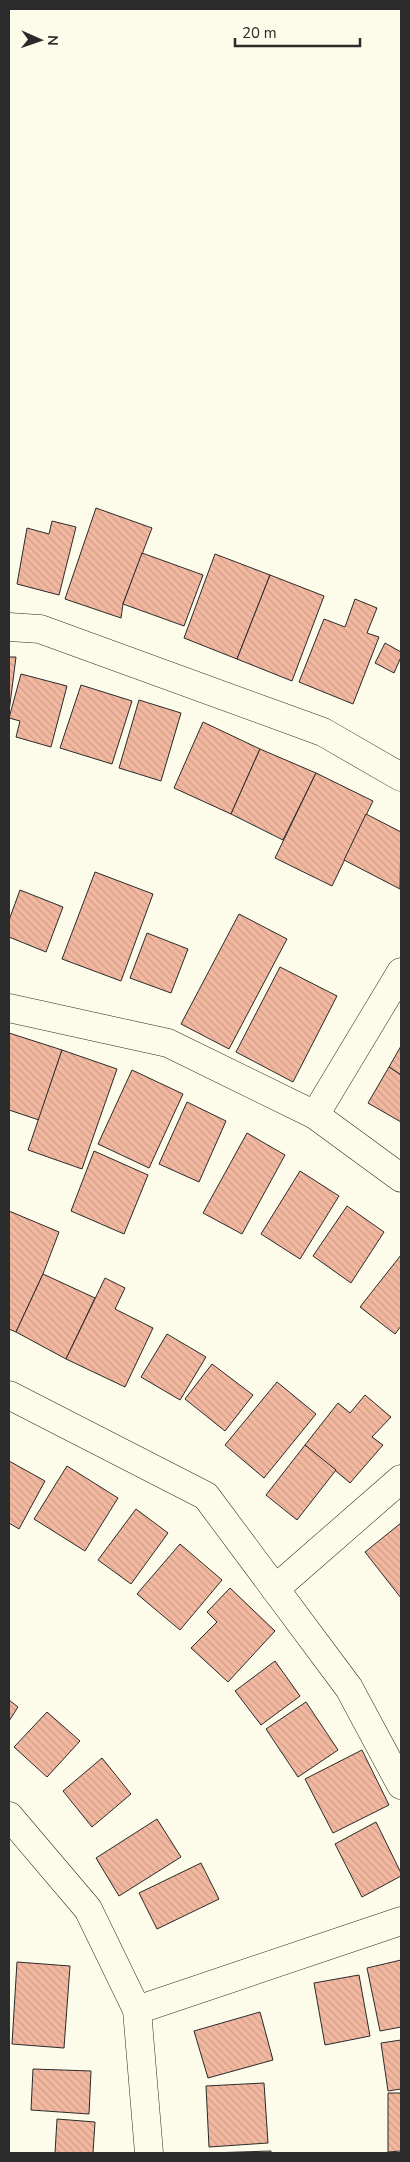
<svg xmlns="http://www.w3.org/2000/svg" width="410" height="2162" font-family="'Nunito Sans',sans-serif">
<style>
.building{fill:url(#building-back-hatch);stroke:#2b2b2b}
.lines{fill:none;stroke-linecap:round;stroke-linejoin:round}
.street-casing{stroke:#2b2b2b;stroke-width:29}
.street{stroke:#fdfbea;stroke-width:28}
</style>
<defs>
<pattern id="building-back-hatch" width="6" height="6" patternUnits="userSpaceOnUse" patternTransform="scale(1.25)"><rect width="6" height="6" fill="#f2b8a0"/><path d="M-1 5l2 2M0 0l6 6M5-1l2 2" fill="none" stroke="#d09e8a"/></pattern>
</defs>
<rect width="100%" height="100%" fill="#fdfbea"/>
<!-- building -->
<g class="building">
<polygon points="96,508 152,528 123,604 121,618 65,599"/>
<polygon points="52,521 76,527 59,595 17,584 27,528 49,534"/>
<polygon points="142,553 203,575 184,626 123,604"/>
<polygon points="215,554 270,575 237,659 184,638"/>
<polygon points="270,575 324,596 292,681 237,659"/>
<polygon points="355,599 377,608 367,633 379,637 353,704 299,682 324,619 345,627"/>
<polygon points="385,643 401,652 401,657 394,673 375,663"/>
<polygon points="9,657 16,657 9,712"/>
<polygon points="21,674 67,686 51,747 16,737 20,721 9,718"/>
<polygon points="81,685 132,701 112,764 60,748"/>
<polygon points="139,700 181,713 161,781 119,768"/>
<polygon points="203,722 260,749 231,814 174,788"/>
<polygon points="260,749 316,773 283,840 231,814"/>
<polygon points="316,773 373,801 332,886 275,858"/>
<polygon points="366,814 401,832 400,889 344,860"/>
<polygon points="95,872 153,894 121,981 62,959"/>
<polygon points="20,890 63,907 46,952 9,937 9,920"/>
<polygon points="239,914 287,939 229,1049 181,1024"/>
<polygon points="147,933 188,949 171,993 130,978"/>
<polygon points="280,967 337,996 293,1082 236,1052"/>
<polygon points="9,1033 62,1050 39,1120 9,1110"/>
<polygon points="401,1046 401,1075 389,1067"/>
<polygon points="62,1050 117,1069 82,1169 28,1150"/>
<polygon points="389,1067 401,1075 401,1122 368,1103"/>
<polygon points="132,1070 183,1094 149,1168 98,1144"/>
<polygon points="187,1102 226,1121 199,1182 159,1164"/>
<polygon points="247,1133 285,1155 242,1234 203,1213"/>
<polygon points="94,1151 148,1175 124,1234 71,1211"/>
<polygon points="300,1171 339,1196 300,1259 261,1234"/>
<polygon points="347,1206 384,1232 351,1283 313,1256"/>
<polygon points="9,1211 59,1232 43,1274 16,1332 9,1329"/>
<polygon points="401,1255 401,1326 395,1334 360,1307"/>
<polygon points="43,1274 95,1298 66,1359 16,1332"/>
<polygon points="105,1278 125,1288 115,1309 153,1328 125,1387 66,1359"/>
<polygon points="167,1334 206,1357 180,1400 141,1377"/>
<polygon points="212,1364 253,1395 225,1431 185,1399"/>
<polygon points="277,1382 316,1414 264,1478 225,1445"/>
<polygon points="365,1395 391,1417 372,1437 383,1445 350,1483 305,1445 338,1403 350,1413"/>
<polygon points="305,1445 336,1470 297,1520 266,1495"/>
<polygon points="9,1461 45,1481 19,1529 9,1523"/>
<polygon points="67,1466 118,1498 85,1551 34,1519"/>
<polygon points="136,1509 168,1533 131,1584 98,1560"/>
<polygon points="401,1523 401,1598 365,1552"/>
<polygon points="180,1544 222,1580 180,1630 137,1594"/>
<polygon points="230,1588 275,1631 228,1682 191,1648 217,1622 207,1612"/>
<polygon points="275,1661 300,1696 261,1725 235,1691"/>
<polygon points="9,1700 18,1707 9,1721"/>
<polygon points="306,1702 338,1750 298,1777 266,1729"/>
<polygon points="47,1712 80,1741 47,1777 14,1747"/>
<polygon points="362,1750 389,1805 333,1833 305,1779"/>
<polygon points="102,1758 131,1794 92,1827 63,1791"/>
<polygon points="157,1819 181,1857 119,1896 96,1858"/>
<polygon points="376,1822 401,1873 401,1876 362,1897 335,1844"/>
<polygon points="201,1863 219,1899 157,1929 139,1893"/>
<polygon points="401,1960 401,2027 380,2031 367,1968"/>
<polygon points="17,1962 70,1966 64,2048 12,2044"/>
<polygon points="359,1975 370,2036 325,2045 314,1983"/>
<polygon points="260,2012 273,2060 208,2078 194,2031"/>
<polygon points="401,2040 401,2089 388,2091 381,2043"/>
<polygon points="33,2069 91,2071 89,2114 31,2110"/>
<polygon points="264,2083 268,2143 209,2147 206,2086"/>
<polygon points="388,2093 401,2093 401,2151 388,2152"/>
<polygon points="57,2119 95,2122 93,2153 55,2153"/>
<polygon points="271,2151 271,2153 210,2153"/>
</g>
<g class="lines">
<!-- street casing -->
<g class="street-casing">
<g id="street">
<polyline points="9,627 40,629 323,732 401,777"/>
<polyline points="9,1008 168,1043 315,1115 401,1178"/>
<polyline points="315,1115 401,972"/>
<polyline points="9,1395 206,1496 349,1688 401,1785"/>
<polyline points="275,1589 401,1479"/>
<polyline points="9,1816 88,1909 137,2010 149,2153"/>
<polyline points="137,2010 401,1921"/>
</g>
</g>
<!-- street -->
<use href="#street" class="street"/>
</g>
<!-- border -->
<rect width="410" height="2162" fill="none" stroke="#2b2b2b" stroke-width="20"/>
<!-- north arrow -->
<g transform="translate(40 40) rotate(92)" stroke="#fdfbea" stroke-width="4" paint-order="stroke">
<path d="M0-4L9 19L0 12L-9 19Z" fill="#2b2b2b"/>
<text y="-8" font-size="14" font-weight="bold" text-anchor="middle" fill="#2b2b2b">N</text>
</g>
<!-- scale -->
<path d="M235 38v8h125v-8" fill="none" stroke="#2b2b2b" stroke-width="2.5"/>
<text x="242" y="38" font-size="15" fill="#2b2b2b" stroke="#fdfbea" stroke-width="4" paint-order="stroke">20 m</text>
</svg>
